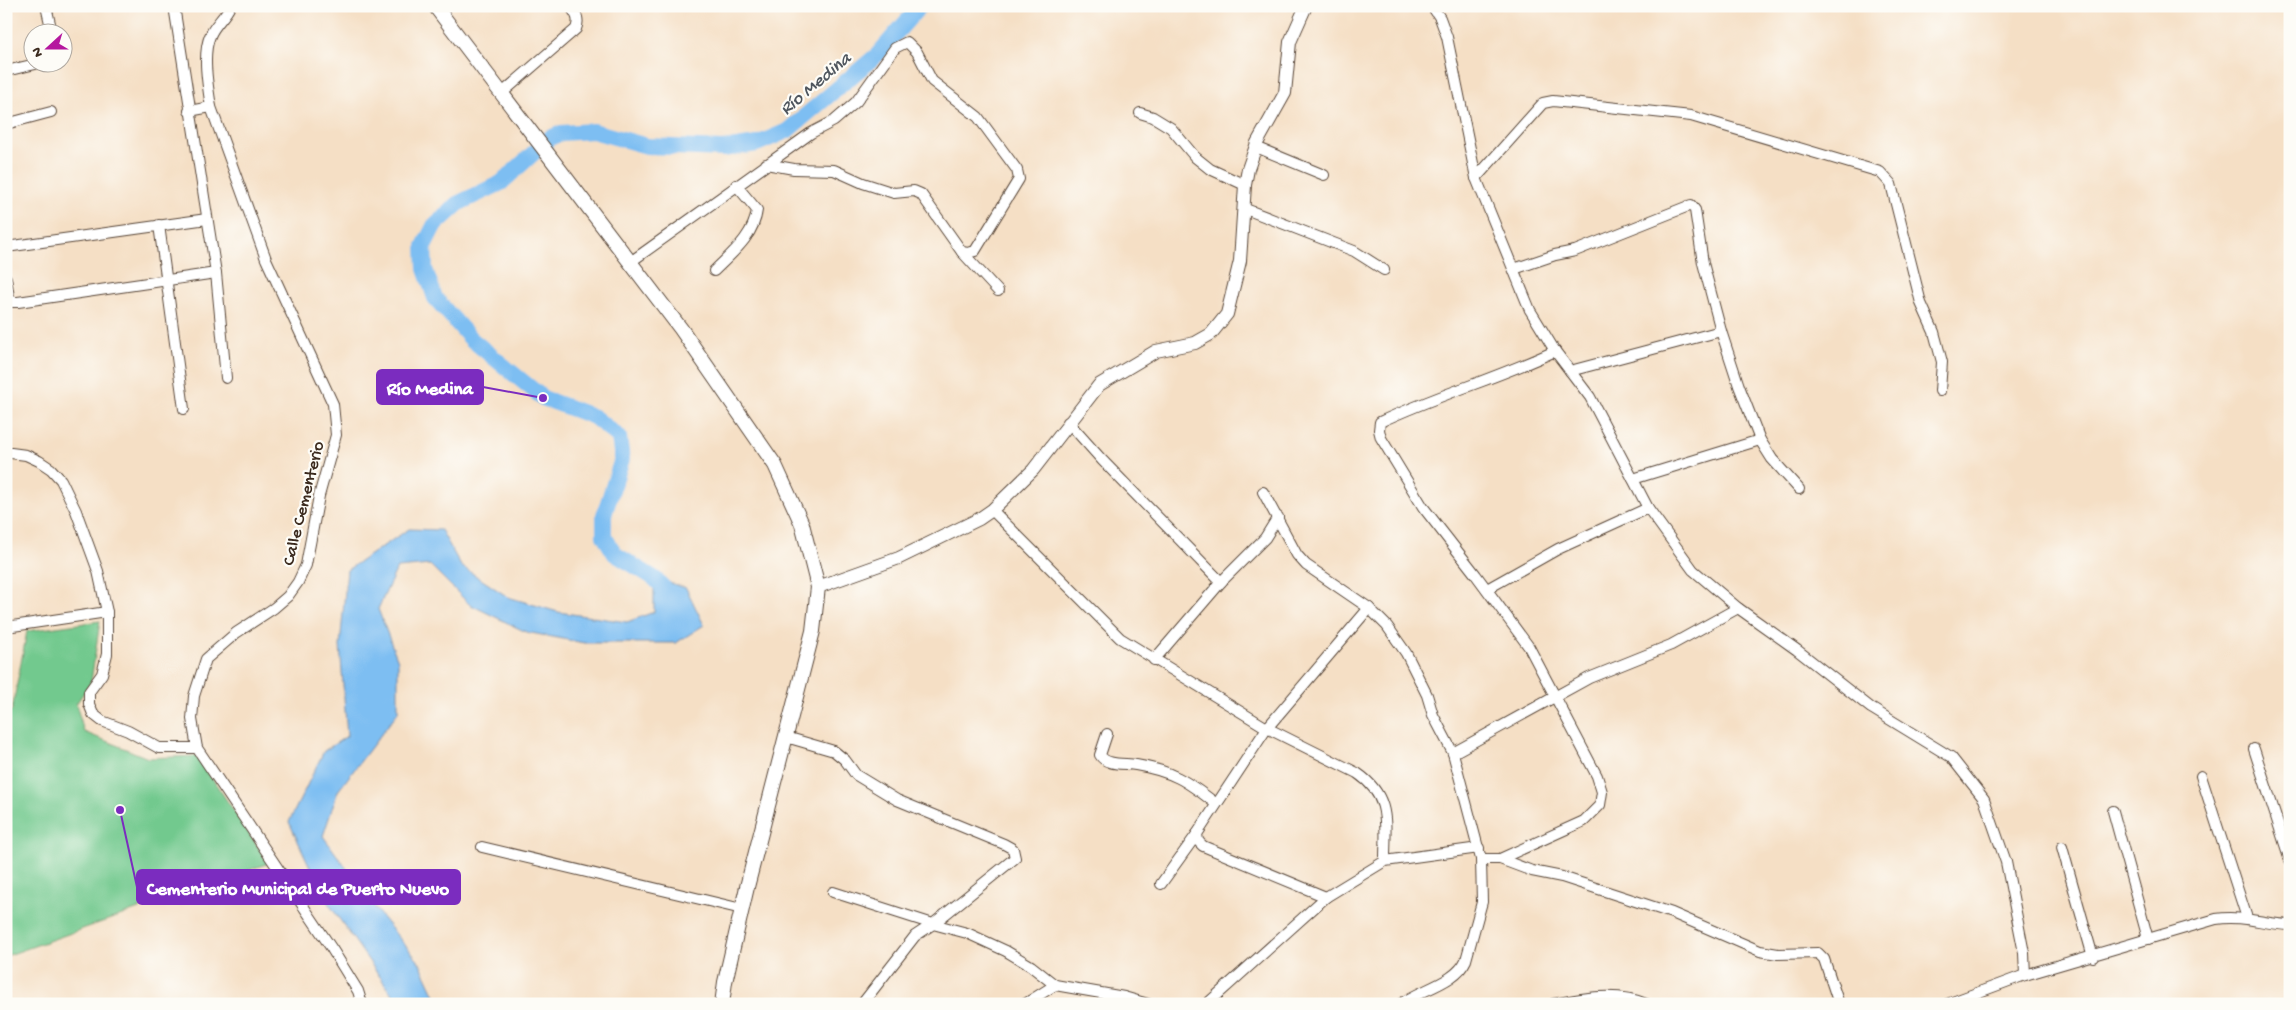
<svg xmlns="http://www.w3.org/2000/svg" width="2296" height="1010" font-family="'Gochi Hand',sans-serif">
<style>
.green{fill:#72c98e;stroke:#567a56}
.water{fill:#7dbef2;stroke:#5c7488}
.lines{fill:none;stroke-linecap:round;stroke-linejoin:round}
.river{stroke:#7dbef2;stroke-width:16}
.minor-casing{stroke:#574537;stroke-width:12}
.tertiary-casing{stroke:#574537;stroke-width:14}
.secondary-casing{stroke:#574537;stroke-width:16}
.minor{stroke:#fff;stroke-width:10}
.tertiary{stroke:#fff;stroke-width:12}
.secondary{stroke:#fff;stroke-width:14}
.labels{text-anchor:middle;stroke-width:4.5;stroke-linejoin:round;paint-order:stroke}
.street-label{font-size:18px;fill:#3b2a1e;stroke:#fdfcf7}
.water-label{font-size:19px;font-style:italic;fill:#4f565e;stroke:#fdfcf7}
.leader{fill:none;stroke:#7b2cbf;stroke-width:2}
.callout-dot{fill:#7b2cbf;stroke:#fdfcf7;stroke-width:2}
.callout{fill:#7b2cbf;stroke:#7b2cbf;stroke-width:2}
.callout-label{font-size:19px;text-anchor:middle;font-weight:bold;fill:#fff}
</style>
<rect width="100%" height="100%" fill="#fdfcf7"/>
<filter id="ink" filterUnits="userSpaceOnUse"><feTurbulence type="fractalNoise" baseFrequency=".02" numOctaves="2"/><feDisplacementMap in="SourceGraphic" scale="10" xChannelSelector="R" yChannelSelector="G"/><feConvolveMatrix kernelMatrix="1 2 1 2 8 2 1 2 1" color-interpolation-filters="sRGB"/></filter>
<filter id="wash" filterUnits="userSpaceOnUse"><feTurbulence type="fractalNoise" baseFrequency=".0096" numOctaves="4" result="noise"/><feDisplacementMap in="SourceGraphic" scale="20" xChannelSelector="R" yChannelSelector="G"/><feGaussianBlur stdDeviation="1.12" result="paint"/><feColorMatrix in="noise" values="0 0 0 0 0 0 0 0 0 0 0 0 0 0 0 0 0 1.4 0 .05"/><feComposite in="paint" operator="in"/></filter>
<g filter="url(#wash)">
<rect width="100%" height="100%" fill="#f5dfc5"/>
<!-- green -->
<polygon class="green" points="100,621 91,682 76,704 84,732 148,758 197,756 269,863 6,956 6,714 12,710 27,631"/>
<!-- water -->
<polygon class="water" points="409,529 441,530 461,566 508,597 558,612 627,622 654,612 654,578 686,588 704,625 676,643 584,643 526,632 469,604 430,565 397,568 378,609 398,661 398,712 338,791 323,836 381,916 420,963 439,1004 399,1004 324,897 289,822 324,751 347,736 340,646 347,570"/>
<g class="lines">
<!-- river -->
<polyline class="river" points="670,594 654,578 615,554 604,536 604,515 622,459 619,437 594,417 543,398 471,339 435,298 425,269 424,246 434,226 459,203 501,183 550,138 561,133 593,131 647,146 723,149 757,144 787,131 878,54 920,6"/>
</g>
</g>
<g filter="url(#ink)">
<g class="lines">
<!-- minor casing -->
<g class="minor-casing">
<g id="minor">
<polyline points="46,6 52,32"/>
<polyline points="174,6 216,273 226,378"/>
<path d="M230 6C225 17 214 25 210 36 202 54 208 88 211 107L266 259 333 404 336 435 319 496 306 565 298 582 288 596 274 608 236 633 206 659 194 696 192 719 197 748 332 949 358 991 362 1004"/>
<polyline points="1432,6 1440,18 1447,37 1476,178 1530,310 1555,351 1590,397 1648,508 1693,570 1738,608 1797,650 1871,708 1951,757 1984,799 2006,862 2024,953 2025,975"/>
<polyline points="6,71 44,62"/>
<path d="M501 94 576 29C580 19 576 14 570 6"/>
<polyline points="189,111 211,107"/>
<polyline points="1140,113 1153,117 1171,128 1195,157 1210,169 1245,185"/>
<polyline points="6,124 51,112"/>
<polyline points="1256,147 1324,175"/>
<polyline points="1476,178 1543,103 1553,101 1691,116 1880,172 1891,184 1921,303 1934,332 1942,362 1940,391"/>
<polyline points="1243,208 1354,251 1384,270"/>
<polyline points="159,225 184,409"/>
<polyline points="6,247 207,219"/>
<polyline points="962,252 998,291"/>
<polyline points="629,263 811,133 834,121 856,102 895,48 907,42 917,52 932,81 978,117 1017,170 1019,179 975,251 968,253 962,252 921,194 914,191 894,193 863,183 834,170 794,169 766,164"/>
<polyline points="1514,269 1555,255 1575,251 1691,205 1695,210 1703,263 1721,331 1739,386 1760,440 1772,459 1799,489"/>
<path d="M714 271C732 253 754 236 757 210L736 185"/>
<polyline points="6,278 9,297 12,302 18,302 216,273"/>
<polyline points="1570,371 1721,331"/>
<polyline points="1068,422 1102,460 1221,582 1154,660"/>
<polyline points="11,453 26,455 39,461 51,469 61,480 76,511 98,571 107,612 107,654 102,674 89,692 89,704 93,714 102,721 128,731 159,748 197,748"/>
<polyline points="1633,479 1760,440"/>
<path d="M1263 492 1297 555 1306 565 1369 608 1387 626 1406 653 1427 695 1433 715 1453 753 1481 859 1482 902 1466 960C1456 983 1421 989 1401 1004"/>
<path d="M992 510 1120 638 1267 728 1357 773C1392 797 1385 824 1385 861"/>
<polyline points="1221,582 1265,538 1278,517"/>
<polyline points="1487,589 1558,549 1648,508"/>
<polyline points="6,627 107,612"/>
<path d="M1107 734 1100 755C1106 766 1125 763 1136 765 1172 771 1187 781 1215 803"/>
<polyline points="786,737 834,751 845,760 856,775 897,800 1004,844 1013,849 1015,858 933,924 833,892"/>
<polyline points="2254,749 2290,860"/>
<polyline points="1453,753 1589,678 1671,645 1738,608"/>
<polyline points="2201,776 2247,918"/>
<polyline points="2113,811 2148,939"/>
<polyline points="482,847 742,909"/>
<polyline points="2062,847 2093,957"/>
<path d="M1481 859H1500L1584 821 1600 805 1602 792 1597 776 1529 647 1476 575 1423 507 1381 438 1379 430 1380 422C1437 395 1498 378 1555 351"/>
<polyline points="1500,859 1532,871 1562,877 1672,913 1760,951 1778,954 1818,953 1824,959 1839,1004"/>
<polyline points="1161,884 1197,834"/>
<polyline points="1326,897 1203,846 1198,841 1197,834 1267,728 1369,608"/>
<polyline points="862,1004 915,936 933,924 967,933 1006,951 1031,966 1055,985 1124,997 1148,1004"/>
<polyline points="1025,1004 1055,985"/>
<polyline points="1207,1004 1326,897 1385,861 1479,848"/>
<path d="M1553 1004C1582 998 1618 991 1646 1004"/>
<path d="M1947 1004 2025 975 2216 919C2242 915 2264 924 2290 925"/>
</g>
</g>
<!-- tertiary casing -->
<g class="tertiary-casing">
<polyline id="tertiary" points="818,587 899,558 979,519 992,510 1033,470 1099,385 1156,351 1195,343 1211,334 1227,314 1240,261 1245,185 1248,169 1257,143 1285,93 1290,42 1306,6"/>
</g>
<!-- secondary casing -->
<g class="secondary-casing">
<polyline id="secondary" points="435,6 681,329 775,465 802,524 818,587 813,631 747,887 725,982 722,1004"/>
</g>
<!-- minor -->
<use href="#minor" class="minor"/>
<!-- tertiary -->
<use href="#tertiary" class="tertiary"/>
<!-- secondary -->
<use href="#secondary" class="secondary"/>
</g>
</g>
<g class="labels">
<!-- street labels -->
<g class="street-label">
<text transform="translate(302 503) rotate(-76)" y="6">Calle Cementerio</text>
</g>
<!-- water labels -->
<g class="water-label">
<text transform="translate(814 82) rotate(-40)" y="7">Río Medina</text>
</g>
</g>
<!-- callouts -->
<path class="leader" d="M543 398L483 387M120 810L137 887"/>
<g class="callout-dot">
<circle cx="543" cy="398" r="5"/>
<circle cx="120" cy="810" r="5"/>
</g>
<g class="callout">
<rect x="377" y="370" width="106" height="34" rx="5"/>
<rect x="137" y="870" width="323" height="34" rx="5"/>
</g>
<g class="callout-label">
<text x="430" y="394">Río Medina</text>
<text x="298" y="894">Cementerio Municipal de Puerto Nuevo</text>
</g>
<!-- margin -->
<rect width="2296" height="1010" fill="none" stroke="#fdfcf7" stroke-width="25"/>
<!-- north arrow -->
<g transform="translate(48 48) rotate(249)"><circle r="24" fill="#fdfcf7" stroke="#afa8a0"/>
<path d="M0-4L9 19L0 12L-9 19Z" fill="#b5179e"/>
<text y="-8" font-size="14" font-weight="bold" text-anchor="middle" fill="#3b2a1e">N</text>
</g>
</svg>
